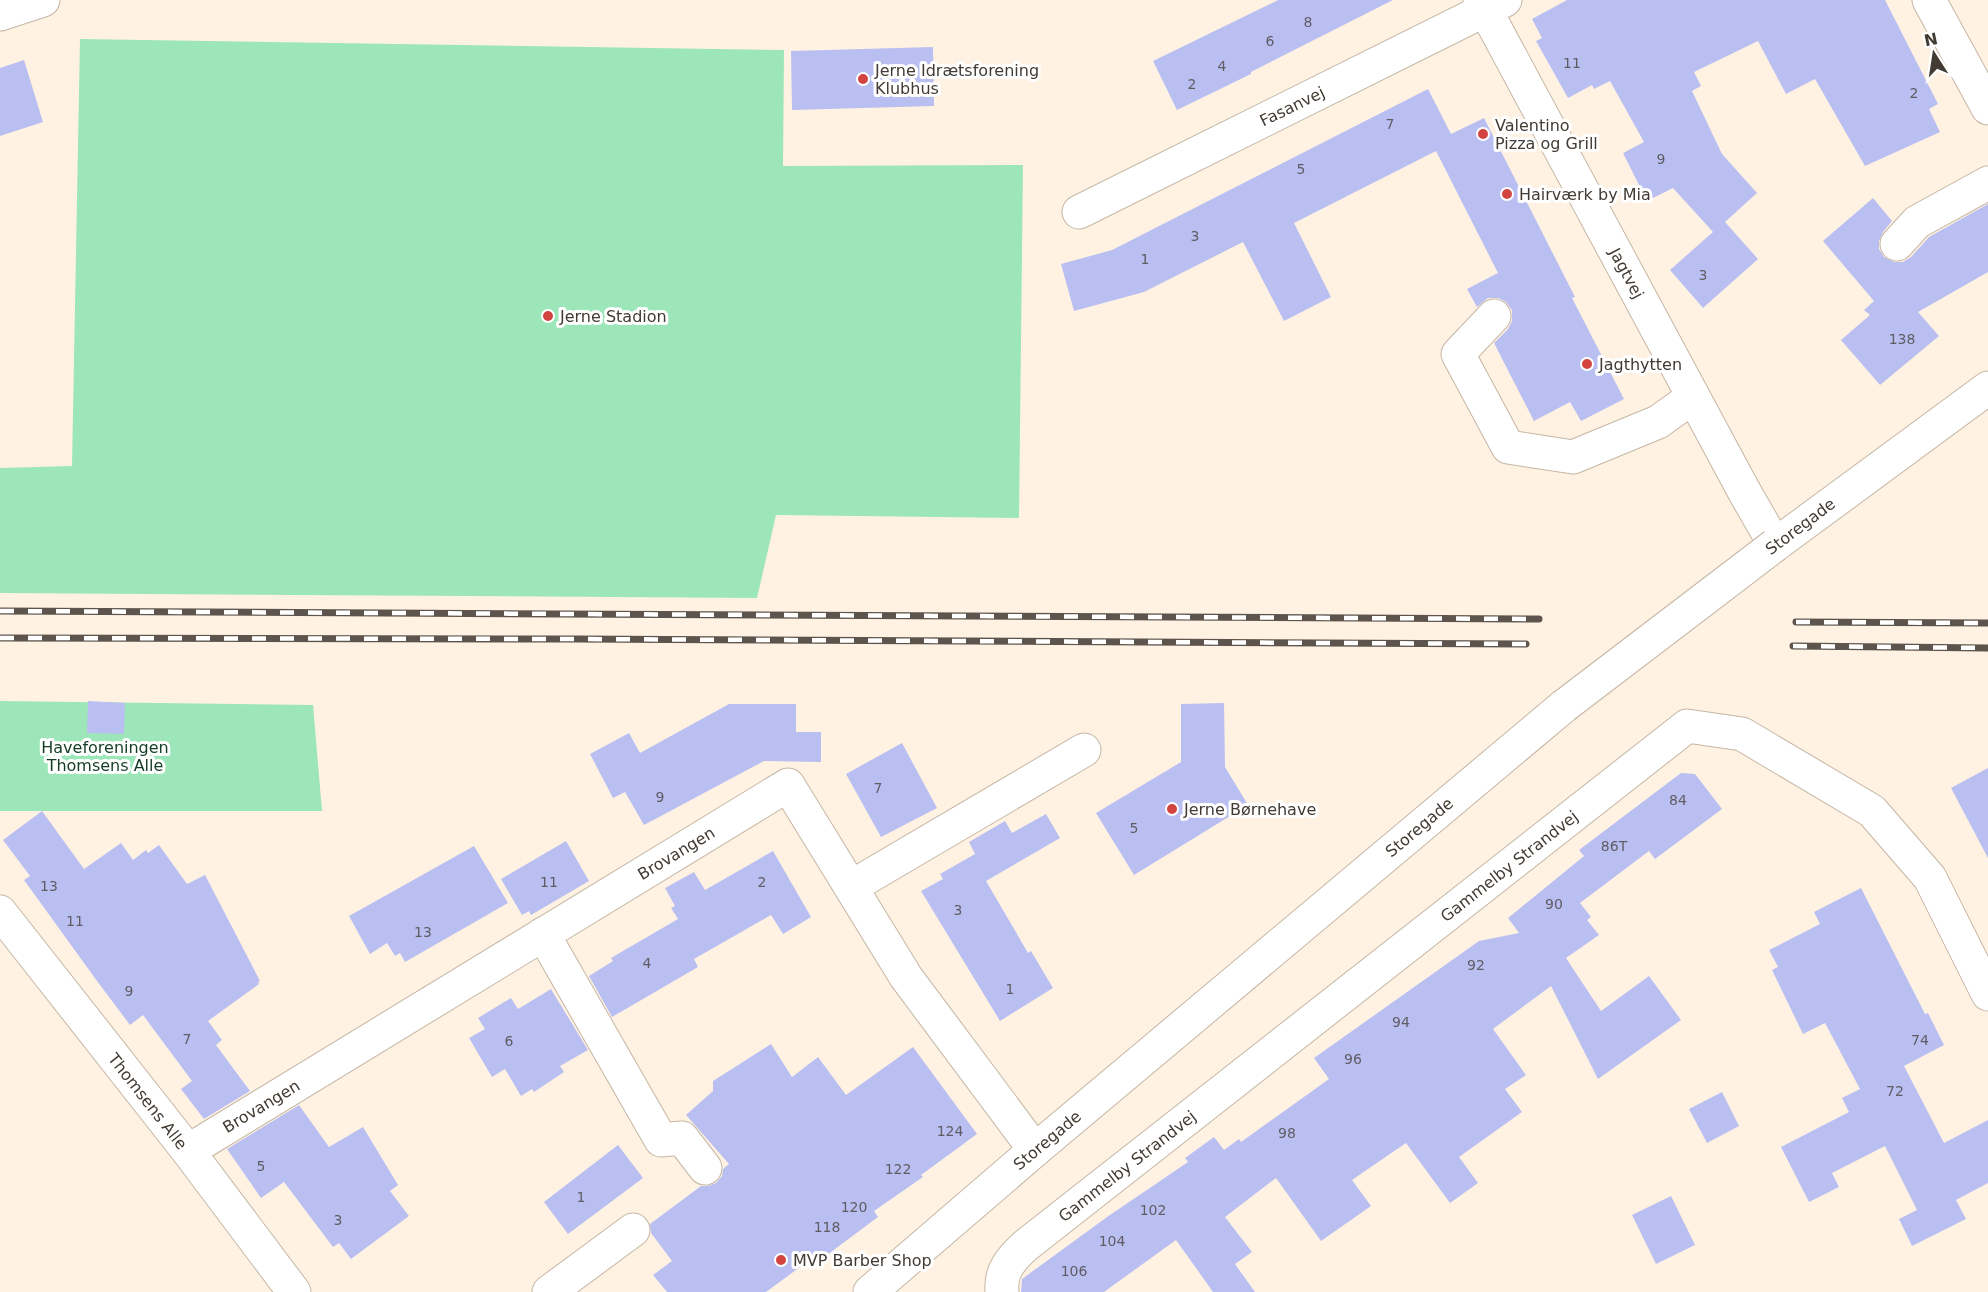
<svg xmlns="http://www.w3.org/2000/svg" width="1988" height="1292" font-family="'DejaVu Sans',sans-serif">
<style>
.green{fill:#9ce6b9}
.building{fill:#babff2}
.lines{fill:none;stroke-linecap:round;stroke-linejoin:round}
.minor-casing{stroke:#c5b6a4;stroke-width:35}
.minor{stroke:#fff;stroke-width:33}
.rail-casing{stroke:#5d554d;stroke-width:7}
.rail{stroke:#fff;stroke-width:4.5;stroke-dasharray:14;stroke-linecap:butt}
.minor-bridge-casing{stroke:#c5b6a4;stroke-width:35;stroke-linecap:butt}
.minor-bridge{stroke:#fff;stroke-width:33}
.poi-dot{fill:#d34440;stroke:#fff;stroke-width:2}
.labels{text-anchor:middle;stroke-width:6;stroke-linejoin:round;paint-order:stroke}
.number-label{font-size:14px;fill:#605c64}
.poi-label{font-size:16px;fill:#423b34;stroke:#fff;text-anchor:start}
.street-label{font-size:16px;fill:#423b34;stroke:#fff}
.park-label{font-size:16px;fill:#143d27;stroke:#fff}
</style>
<rect width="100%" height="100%" fill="#fff2e3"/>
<!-- green -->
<g class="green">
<polygon points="80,39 784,50 783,166 1023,165 1019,518 776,515 757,598 0,593 0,468 72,466"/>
<polygon points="0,701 313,705 322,811 0,811"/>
</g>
<!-- building -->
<g class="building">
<polygon points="1278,0 1393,0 1251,72 1251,74 1177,110 1153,61"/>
<polygon points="1567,0 1885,0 1938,104 1929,109 1940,132 1865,166 1815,79 1786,94 1758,41 1694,72 1701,86 1692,91 1722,154 1757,193 1725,222 1758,259 1703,308 1670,270 1713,232 1673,188 1647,201 1623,153 1644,142 1610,81 1594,89 1592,85 1568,98 1536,41 1542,38 1532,19"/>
<polygon points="933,47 934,106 792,110 791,51"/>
<polygon points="24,60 43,122 0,136 0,68"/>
<polygon points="1428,89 1451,134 1484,118 1575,297 1572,298 1624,399 1581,421 1570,402 1534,421 1494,343 1508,329 1512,321 1512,310 1506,302 1498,298 1488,298 1477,307 1467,289 1498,273 1436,151 1294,223 1331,297 1284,321 1243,242 1144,292 1074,311 1061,264 1112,250"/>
<polygon points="1873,198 1892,221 1883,232 1879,241 1879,249 1884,257 1894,262 1903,262 1911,257 1929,237 1988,204 1988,272 1918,312 1939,336 1880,385 1841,340 1870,315 1864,310 1874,301 1823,241"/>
<polygon points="88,701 125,703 124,734 87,733"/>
<polygon points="1224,703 1225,767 1248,805 1134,875 1096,813 1181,762 1181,704"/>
<polygon points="729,704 796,704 796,732 821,732 821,762 764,761 644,825 625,792 613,798 590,754 629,733 640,753"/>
<polygon points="902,743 937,808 881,837 846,774"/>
<polygon points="1988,768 1988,858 1951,788"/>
<polygon points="1681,773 1695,774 1722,809 1655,859 1649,851 1580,903 1591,917 1587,920 1599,935 1566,958 1601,1011 1649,976 1681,1020 1598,1079 1551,986 1493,1029 1526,1075 1505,1089 1522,1112 1459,1157 1478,1183 1450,1203 1406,1143 1352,1180 1371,1206 1321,1241 1276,1178 1225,1217 1252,1252 1235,1264 1255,1292 1213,1292 1176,1240 1104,1292 1021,1292 1022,1279 1107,1217 1188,1162 1185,1158 1214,1137 1224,1150 1239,1139 1241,1142 1329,1079 1314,1058 1479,941 1519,933 1508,918 1584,856 1579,850"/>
<polygon points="42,811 84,869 121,843 133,860 146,850 148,853 159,845 187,884 205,875 260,981 258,982 259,984 208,1021 222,1040 216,1045 250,1091 204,1119 181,1089 192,1081 143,1015 130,1025 97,981 24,880 30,876 3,840"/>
<polygon points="1046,814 1060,838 986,881 1028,953 1031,951 1053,988 1000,1021 921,891 943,879 940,874 975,854 969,842 1005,821 1012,833"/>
<polygon points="566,841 589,881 531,915 529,911 522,915 501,879"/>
<polygon points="474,846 508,903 405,962 400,953 395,956 387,943 370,954 349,916"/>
<polygon points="773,851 811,917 783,934 771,915 694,959 698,967 612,1017 589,976 613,961 611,958 678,919 671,908 675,906 665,888 694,872 705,890"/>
<polygon points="1861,888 1925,1014 1928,1013 1944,1045 1904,1066 1944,1143 1988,1120 1988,1183 1956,1200 1966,1219 1912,1246 1899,1219 1917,1210 1885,1146 1832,1173 1839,1187 1809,1202 1781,1147 1849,1112 1842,1098 1860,1089 1825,1023 1803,1034 1772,970 1778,967 1769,950 1820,924 1814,912"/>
<polygon points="551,989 588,1050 560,1066 564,1072 534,1092 532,1089 521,1096 505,1069 492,1077 469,1038 485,1029 478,1018 511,998 518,1009"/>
<polygon points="771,1044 792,1077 818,1057 846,1095 913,1047 977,1134 921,1175 923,1177 874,1211 878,1217 819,1261 815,1256 766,1292 667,1292 653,1275 672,1261 651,1233 650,1224 701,1186 708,1186 716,1183 722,1176 723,1169 729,1164 686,1115 713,1091 713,1081"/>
<polygon points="1722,1092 1739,1126 1707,1143 1689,1109"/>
<polygon points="299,1105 329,1147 363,1127 398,1185 390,1191 409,1216 351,1259 339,1243 333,1247 284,1182 261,1198 227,1149"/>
<polygon points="618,1145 643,1178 568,1234 544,1202"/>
<polygon points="1671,1196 1695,1245 1656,1264 1632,1215"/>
</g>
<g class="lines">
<!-- minor casing -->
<g class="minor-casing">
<g id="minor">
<polyline points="1480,0 1744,491 1775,545 1988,388"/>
<polyline points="1929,0 1988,108"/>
<polyline points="0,14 43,0"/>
<polyline points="1079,212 1505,0"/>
<polyline points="1897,244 1917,222 1988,183"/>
<polyline points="1494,316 1458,354 1508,447 1573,457 1658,422 1693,397"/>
<polyline points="851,887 1084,750"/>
<polyline points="0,912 188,1151 294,1292"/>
<polyline points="543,934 661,1140 682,1138 705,1168"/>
<polyline points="188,1151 788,785 906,977 1035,1150"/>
<polyline points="549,1292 633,1230"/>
<polyline points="870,1292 1035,1150 1564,706"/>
<path d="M1002 1292C1000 1271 1011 1259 1025 1246L1687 726 1742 734 1872 811 1930 878 1988 994"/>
</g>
</g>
<!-- minor -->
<use href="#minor" class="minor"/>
<!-- rail casing -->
<g class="rail-casing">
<g id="rail">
<polyline points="0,611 1539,619"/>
<polyline points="1796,622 1988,623"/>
<polyline points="0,638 576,639 1526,644"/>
<polyline points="1793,646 1988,648"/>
</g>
</g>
<!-- rail -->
<use href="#rail" class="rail"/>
<!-- minor-bridge casing -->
<g class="minor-bridge-casing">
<polyline id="minor-bridge" points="1564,706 1775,545"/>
</g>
<!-- minor-bridge -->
<use href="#minor-bridge" class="minor-bridge"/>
</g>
<!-- markers -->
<g class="poi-dot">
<circle cx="863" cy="79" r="6"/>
<circle cx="1483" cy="134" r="6"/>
<circle cx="1507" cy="194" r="6"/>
<circle cx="548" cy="316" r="6"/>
<circle cx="1587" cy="364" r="6"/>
<circle cx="1172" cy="809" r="6"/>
<circle cx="781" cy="1260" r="6"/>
</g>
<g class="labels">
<!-- number labels -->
<g class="number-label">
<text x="1308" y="27">8</text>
<text x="1270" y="46">6</text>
<text x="1572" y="68">11</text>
<text x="1222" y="71">4</text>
<text x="1192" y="89">2</text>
<text x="1914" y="98">2</text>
<text x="1390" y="129">7</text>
<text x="1661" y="164">9</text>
<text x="1301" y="174">5</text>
<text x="1195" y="241">3</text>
<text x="1145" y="264">1</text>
<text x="1703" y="280">3</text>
<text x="1902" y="344">138</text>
<text x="878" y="793">7</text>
<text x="660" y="802">9</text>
<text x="1678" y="805">84</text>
<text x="1134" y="833">5</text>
<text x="1614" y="851">86T</text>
<text x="549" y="887">11</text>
<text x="762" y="887">2</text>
<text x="49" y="891">13</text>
<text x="1554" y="909">90</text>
<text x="958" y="915">3</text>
<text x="75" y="926">11</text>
<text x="423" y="937">13</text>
<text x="647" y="968">4</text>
<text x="1476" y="970">92</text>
<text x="1010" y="994">1</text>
<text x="129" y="996">9</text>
<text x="1401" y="1027">94</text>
<text x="187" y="1044">7</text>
<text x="1920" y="1045">74</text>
<text x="509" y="1046">6</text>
<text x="1353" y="1064">96</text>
<text x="1895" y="1096">72</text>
<text x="950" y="1136">124</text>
<text x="1287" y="1138">98</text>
<text x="261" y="1171">5</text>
<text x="898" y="1174">122</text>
<text x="581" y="1202">1</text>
<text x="854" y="1212">120</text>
<text x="1153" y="1215">102</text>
<text x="338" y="1225">3</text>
<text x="827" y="1232">118</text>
<text x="1112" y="1246">104</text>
<text x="1074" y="1276">106</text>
</g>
<!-- poi labels -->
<g class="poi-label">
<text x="875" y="76">Jerne Idrætsforening<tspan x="875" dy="18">Klubhus</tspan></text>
<text x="1495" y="131">Valentino<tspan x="1495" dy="18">Pizza og Grill</tspan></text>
<text x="1519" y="200">Hairværk by Mia</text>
<text x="560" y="322">Jerne Stadion</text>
<text x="1599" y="370">Jagthytten</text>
<text x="1184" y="815">Jerne Børnehave</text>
<text x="793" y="1266">MVP Barber Shop</text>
</g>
<!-- street labels -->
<g class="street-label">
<text transform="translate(1292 106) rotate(-26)" y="6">Fasanvej</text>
<text transform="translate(1627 273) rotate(62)" y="6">Jagtvej</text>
<text transform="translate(1800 526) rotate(-37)" y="6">Storegade</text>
<text transform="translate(1419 827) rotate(-40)" y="6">Storegade</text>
<text transform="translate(676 853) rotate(-31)" y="6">Brovangen</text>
<text transform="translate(1509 866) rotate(-38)" y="6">Gammelby Strandvej</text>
<text transform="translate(148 1101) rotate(52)" y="6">Thomsens Alle</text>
<text transform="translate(261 1106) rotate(-31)" y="6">Brovangen</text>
<text transform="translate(1047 1140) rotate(-40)" y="6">Storegade</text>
<text transform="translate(1127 1166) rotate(-38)" y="6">Gammelby Strandvej</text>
</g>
<!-- park labels -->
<g class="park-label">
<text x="105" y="753">Haveforeningen<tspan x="105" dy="18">Thomsens Alle</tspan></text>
</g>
</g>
<!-- north arrow -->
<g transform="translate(1934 54) rotate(348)" stroke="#ffffff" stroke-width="4.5" paint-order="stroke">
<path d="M0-4.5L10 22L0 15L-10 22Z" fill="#423b34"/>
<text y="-9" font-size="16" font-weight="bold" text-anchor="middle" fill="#423b34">N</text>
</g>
</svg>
